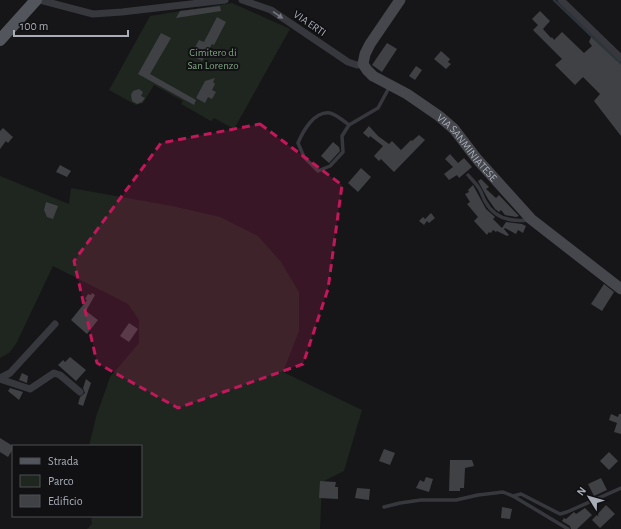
<svg xmlns="http://www.w3.org/2000/svg" width="621" height="529" font-family="'Alegreya Sans',sans-serif">
<style>
.green{fill:#1e261f}
.lines{fill:none;stroke-linecap:round;stroke-linejoin:round}
.stream{stroke:#2c353c;stroke-width:2.5}
.building{fill:#404145}
.service{stroke:#37383d;stroke-width:3.5}
.minor{stroke:#37383d;stroke-width:7}
.secondary{stroke:#45474d;stroke-width:11}
.primary{stroke:#53555c;stroke-width:12}
.oneway{fill:#757881}
.marked{fill:#c2185b;fill-opacity:0.2;stroke:#c2185b;stroke-width:3;stroke-dasharray:8 5;stroke-linejoin:round}
.labels{text-anchor:middle;stroke-width:4;stroke-linejoin:round;paint-order:stroke}
.street-label{font-size:11px;fill:#a8adb8;stroke:#111113}
.park-label{font-size:11px;fill:#7fa381;stroke:#111113}
</style>
<rect width="100%" height="100%" fill="#161618"/>
<!-- green -->
<g class="green">
<polygon points="232,3 290,29 234,129 214,118 211,121 181,104 183,101 154,85 143,103 136,105 109,90 150,16"/>
<polygon points="0,176 69,204 71,188 172,206 220,217 258,236 281,262 299,292 299,331 283,372 362,410 344,471 322,482 320,529 87,529 92,524 91,516 141,516 141,446 89,446 96,417 110,377 139,343 139,320 128,304 53,266 16,344 9,353 0,358"/>
</g>
<g class="lines">
<!-- stream -->
<polyline class="stream" points="554,0 621,64"/>
</g>
<!-- building -->
<g class="building">
<polygon points="220,6 221,11 176,18 180,11"/>
<polygon points="540,11 550,21 543,29 551,38 552,37 554,40 562,32 584,53 592,46 589,42 591,37 621,65 621,136 594,101 600,94 583,77 575,85 555,65 562,59 533,30 538,25 532,19"/>
<polygon points="217,17 226,22 214,45 212,44 202,61 191,55 199,40 204,42"/>
<polygon points="161,33 171,38 150,74 196,100 194,105 138,74"/>
<polygon points="387,43 397,49 382,72 372,65"/>
<polygon points="441,51 450,59 448,62 451,64 446,69 434,59"/>
<polygon points="416,66 422,70 415,80 409,76"/>
<polygon points="215,78 213,82 215,84 212,90 216,92 212,99 208,97 205,103 196,98 205,81"/>
<polygon points="139,89 143,92 141,96 145,98 142,102 137,104 132,101 131,95 133,91"/>
<polygon points="369,126 378,136 389,144 392,141 401,150 411,140 412,141 419,135 425,140 394,172 381,159 379,161 374,156 383,146 370,136 369,138 363,133"/>
<polygon points="3,128 13,137 8,143 6,141 0,149 0,131"/>
<polygon points="333,142 339,147 340,151 329,163 321,156"/>
<polygon points="450,154 458,163 464,158 472,167 459,178 457,175 449,180 444,174 453,167 445,159"/>
<polygon points="60,165 71,171 67,177 56,172"/>
<polygon points="361,168 371,177 358,192 348,183"/>
<polygon points="481,179 489,187 486,189 496,198 499,195 519,216 516,217 505,215 501,210 499,212 495,209 488,199 478,181"/>
<polygon points="473,185 486,209 495,217 493,219 502,228 506,222 522,224 526,226 523,233 518,230 516,234 505,228 504,229 509,235 507,236 497,231 496,232 493,230 491,233 489,232 487,235 474,221 478,217 467,204 470,202 465,194 469,192 468,190"/>
<polygon points="46,202 58,206 53,219 47,217 44,210"/>
<polygon points="431,213 435,218 429,223 427,221 424,225 419,221 423,217 425,219"/>
<polygon points="604,284 614,292 602,311 591,304"/>
<polygon points="92,293 95,295 86,311 98,320 87,334 71,320 87,300 85,299 88,294 91,295"/>
<polygon points="129,323 138,329 129,342 120,336"/>
<polygon points="70,357 86,370 76,381 58,365 63,360 65,362"/>
<polygon points="22,373 28,376 27,383 19,380"/>
<polygon points="86,379 91,383 83,406 78,404 80,397 85,393 83,388"/>
<polygon points="10,388 23,392 19,400 8,391"/>
<polygon points="611,414 618,417 619,414 621,414 621,434 614,432 617,423 609,420"/>
<polygon points="0,438 13,446 13,449 8,457 0,452"/>
<polygon points="384,449 395,453 390,465 379,461"/>
<polygon points="609,452 618,461 609,470 600,461"/>
<polygon points="450,460 472,460 474,466 465,468 464,488 460,488 460,491 449,491"/>
<polygon points="426,477 433,479 429,492 416,488 420,480 424,482"/>
<polygon points="601,478 607,490 594,496 588,484"/>
<polygon points="320,481 336,482 335,487 338,487 338,499 319,498"/>
<polygon points="357,488 370,489 369,500 355,498"/>
<polygon points="606,505 615,514 600,528 592,520"/>
<polygon points="502,507 512,509 510,519 501,518"/>
<polygon points="585,508 592,515 577,529 571,529 570,526 562,521 564,518 566,519 574,512 576,514"/>
</g>
<g class="lines">
<!-- service -->
<g class="service">
<path d="M349 125C344 121 337 115 330 113 314 111 303 131 298 143L304 157 318 171 330 166 343 152 342 136 349 125 378 108 390 86"/>
<path d="M468 175C472 180 477 184 480 190 482 193 483 198 485 201 494 218 511 222 528 220"/>
<polyline points="513,496 521,494 560,514 567,512 621,488"/>
<polyline points="384,507 400,503 421,500 456,500 478,495 503,492 513,496 568,529"/>
</g>
<!-- minor -->
<g class="minor">
<polyline points="40,0 93,14 122,12 225,0"/>
<polyline points="242,0 271,10 348,62 357,65 363,64"/>
<polyline points="561,0 621,58"/>
<polyline points="0,378 10,373 55,324"/>
<polyline points="0,379 30,389 54,373 60,375 80,392"/>
</g>
<!-- secondary -->
<path class="secondary" id="s1" d="M400 0 370 44 365 54 363 64 367 70 373 76 407 94 439 116 454 129 477 159 531 219 621 289"/>
<!-- primary -->
<polyline class="primary" points="0,40 36,0"/>
</g>
<!-- one-way arrows -->
<defs><path id="oneway-solid" d="M-6-.8H1V-3.2L6.5 0L1 3.2V.8H-6Z"/></defs>
<use class="oneway" href="#oneway-solid" transform="translate(278 15) rotate(34)"/>
<!-- marked area -->
<path class="marked" d="M260 124 342 185 328 289 303 364 178 408 97 363 74 261 161 143Z"/>
<g class="labels">
<!-- street labels -->
<g class="street-label">
<text transform="translate(310 23) rotate(34)" y="4">VIA ERTI</text>
<text dy="4" stroke="none"><textPath href="#s1" startOffset="210">VIA SANMINIATESE</textPath></text>
</g>
<!-- park labels -->
<g class="park-label">
<text x="213" y="56">Cimitero di<tspan x="213" dy="13">San Lorenzo</tspan></text>
</g>
</g>
<!-- legend -->
<rect x="12" y="445" width="130" height="72" fill="#111113" stroke="#4d4f55"/>
<rect x="20" y="458" width="20" height="6" fill="#53555c" stroke="#4d4f55"/>
<text x="48" y="465" font-size="12" fill="#a8adb8">Strada</text>
<rect x="20" y="475" width="20" height="12" fill="#1e261f" stroke="#4d4f55"/>
<text x="48" y="485" font-size="12" fill="#a8adb8">Parco</text>
<rect x="20" y="495" width="20" height="12" fill="#404145" stroke="#4d4f55"/>
<text x="48" y="505" font-size="12" fill="#a8adb8">Edificio</text>
<!-- north arrow -->
<g transform="translate(589 497) rotate(307)" stroke="#111113" stroke-width="3" paint-order="stroke">
<path d="M0-3L7 15L0 10L-7 15Z" fill="#a8adb8"/>
<text y="-6" font-size="11" font-weight="bold" text-anchor="middle" fill="#a8adb8">N</text>
</g>
<!-- scale -->
<path d="M14 30v6h114v-6" fill="none" stroke="#a8adb8" stroke-width="2"/>
<text x="20" y="30" font-size="12" fill="#a8adb8" stroke="#111113" stroke-width="3" paint-order="stroke">100 m</text>
</svg>
